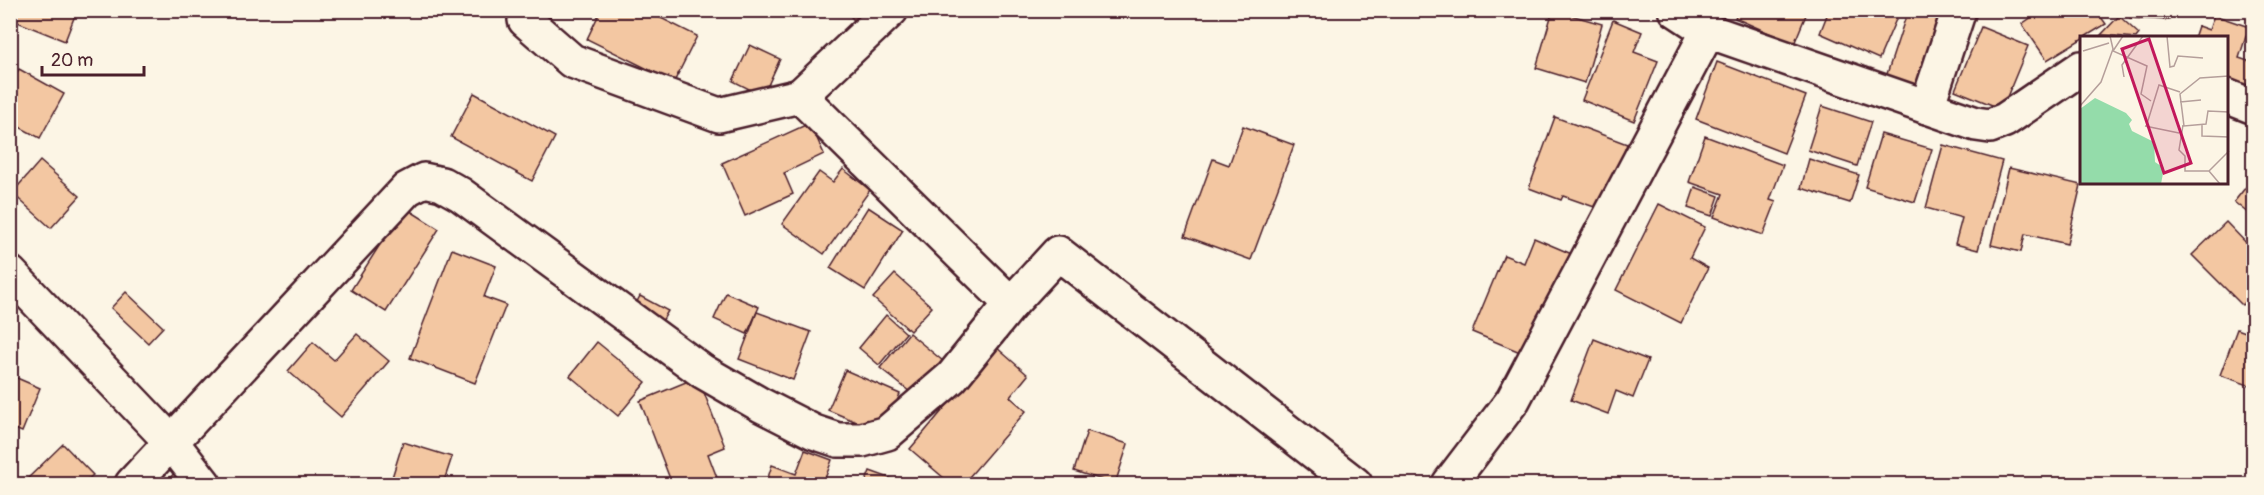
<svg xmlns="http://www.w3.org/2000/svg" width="2264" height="495" font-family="Pangolin,sans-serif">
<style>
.building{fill:#f3c7a2;stroke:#4a1f2b;stroke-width:1.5}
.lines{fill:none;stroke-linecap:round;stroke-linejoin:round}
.minor-casing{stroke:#4a1f2b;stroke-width:38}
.minor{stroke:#fcf5e5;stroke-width:33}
.inset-road{fill:none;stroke:#b59f9b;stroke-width:1.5}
.view{fill:#c2185b;fill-opacity:0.15;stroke:#c2185b;stroke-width:3}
.inset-edge{fill:none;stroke:#4a1f2b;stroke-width:3}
</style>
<rect width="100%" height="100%" fill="#fcf5e5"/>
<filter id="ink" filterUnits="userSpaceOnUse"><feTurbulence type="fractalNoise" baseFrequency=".0167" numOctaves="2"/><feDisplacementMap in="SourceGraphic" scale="12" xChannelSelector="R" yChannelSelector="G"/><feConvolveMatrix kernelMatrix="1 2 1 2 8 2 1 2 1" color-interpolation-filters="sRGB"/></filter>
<g filter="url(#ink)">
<!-- building -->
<g class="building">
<polygon points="10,10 77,10 65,41 10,19"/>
<polygon points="601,10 645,10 697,36 674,82 587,39"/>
<polygon points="845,10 877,10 859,26"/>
<polygon points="1553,10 1602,24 1585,83 1536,68"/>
<polygon points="1738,10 1808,10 1794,44 1735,18"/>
<polygon points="1829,10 1900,10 1879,59 1820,33"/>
<polygon points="1908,10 1947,10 1926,93 1886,77"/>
<polygon points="2042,10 2096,10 2106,24 2047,60 2022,24"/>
<polygon points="2130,10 2169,10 2169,20 2130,18"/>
<polygon points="2214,15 2249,27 2239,58 2254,63 2254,78 2249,89 2226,81 2226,38 2194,38 2198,26 2209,30"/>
<polygon points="2119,16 2139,34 2136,38 2101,35"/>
<polygon points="1613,20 1642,32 1634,52 1658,61 1634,121 1582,100"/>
<polygon points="1981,27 2028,46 2002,109 1955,90"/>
<polygon points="750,45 780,59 763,96 733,81"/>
<polygon points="1717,62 1806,96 1784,153 1696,119"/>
<polygon points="19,69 64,94 40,138 10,122 10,83"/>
<polygon points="474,93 555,137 532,181 451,137"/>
<polygon points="1822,106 1871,122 1857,166 1808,150"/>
<polygon points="1555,117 1627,144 1603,210 1563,196 1561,200 1529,188"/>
<polygon points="810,123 824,154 784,173 793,194 745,216 722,163"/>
<polygon points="1243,126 1294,145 1251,260 1185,236 1213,159 1229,165"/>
<polygon points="1881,134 1932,149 1915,202 1865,187"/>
<polygon points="1705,136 1783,165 1770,200 1776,202 1763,235 1714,217 1723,194 1689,182"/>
<polygon points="1943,145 2002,161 1978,250 1955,244 1962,218 1926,208"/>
<polygon points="1809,159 1859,175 1850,203 1801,188"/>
<polygon points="40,161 80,196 51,228 12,193"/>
<polygon points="2009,168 2081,185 2067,244 2025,234 2021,252 1991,245"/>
<polygon points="843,169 870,190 824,254 782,224 819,172 833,182"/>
<polygon points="2254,177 2254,218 2234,202"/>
<polygon points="1695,187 1719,196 1712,216 1688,208"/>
<polygon points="1659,204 1705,227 1690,258 1708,268 1681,323 1616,290"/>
<polygon points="404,207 439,229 386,312 351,290"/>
<polygon points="868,207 903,230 865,290 830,268"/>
<polygon points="2226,222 2254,251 2254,294 2242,305 2192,255"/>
<polygon points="1534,238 1574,255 1532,357 1472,332 1504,255 1524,263"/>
<polygon points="452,249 496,266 484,297 506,305 475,383 410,358"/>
<polygon points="895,274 932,307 910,331 873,298"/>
<polygon points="126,292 163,327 148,343 111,308"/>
<polygon points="726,293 759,307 747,334 714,319"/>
<polygon points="640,296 668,311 657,330 630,315"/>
<polygon points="757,312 811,332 793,380 739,359"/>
<polygon points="886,315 906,333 879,365 859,348"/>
<polygon points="2237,329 2254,335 2254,387 2220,375"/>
<polygon points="909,333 943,361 915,396 880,368"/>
<polygon points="357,334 389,361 341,417 288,371 313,342 334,360"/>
<polygon points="1594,339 1648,360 1633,398 1616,391 1608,414 1571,400"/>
<polygon points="597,342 646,382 618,416 570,376"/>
<polygon points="996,347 1028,375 1010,397 1026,411 963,484 951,484 910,449"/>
<polygon points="845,370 900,394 883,433 828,410"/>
<polygon points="10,375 40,388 22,432 10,427"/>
<polygon points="698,377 725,447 708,454 719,483 672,484 640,401"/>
<polygon points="1087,431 1128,444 1115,484 1074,471"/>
<polygon points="403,442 452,457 443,484 390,484"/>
<polygon points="63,444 93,475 83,484 22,484"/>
<polygon points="805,450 832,460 823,484 766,484 772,465 796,474"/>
<polygon points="870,471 906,484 865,484"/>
<polygon points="175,472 191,484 165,484"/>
</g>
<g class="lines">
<!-- minor casing -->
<g class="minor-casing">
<g id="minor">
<polyline points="891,10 800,96 1011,304"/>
<polyline points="1676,10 1708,31 1976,124 1990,126 2005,120 2081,68"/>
<polyline points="525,20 572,61 719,115 800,96"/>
<polyline points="2226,96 2254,107"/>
<polyline points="1927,107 1959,10"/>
<polyline points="10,273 172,443 204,484"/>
<polyline points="132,484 407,189 424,180 442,184 460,194 702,371 761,405 814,432 838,440 862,440 887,433 952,377 1011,304 1058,253 1355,484"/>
<polyline points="1449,484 1513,400 1708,31"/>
</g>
</g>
<!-- minor -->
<use href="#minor" class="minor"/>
</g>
</g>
<!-- overview -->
<g transform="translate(2080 36)">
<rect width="148" height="148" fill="#fcf5e5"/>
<path d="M15 62 46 77 52 84 49 88 52 95 74 106 75 126 84 132 81 148H0V73Z" fill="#94dcaa"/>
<path class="inset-road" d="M43 0 33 15 67 30 61 58 71 65M87 0 90 31 94 30 98 20 123 22M3 15 29 7M149 40 120 42 100 58 104 90 126 88 128 75 149 76M44 41 42 29 63 0M100 66 121 64M0 70 21 46 33 13 30 0M103 89 99 114 105 120V135H129M122 89V100L149 101M65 90 99 97M66 91 79 49 100 56M140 148 129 135 149 115"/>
<path class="view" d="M69 3 111 127 84 137 42 13Z"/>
<rect width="148" height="148" class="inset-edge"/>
</g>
<!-- margin -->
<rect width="2264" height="495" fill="none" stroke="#fcf5e5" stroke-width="36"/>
<rect x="18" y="18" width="2228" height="459" fill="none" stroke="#4a1f2b" stroke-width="2" filter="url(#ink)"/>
<!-- scale -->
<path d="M42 66v9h102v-9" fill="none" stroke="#4a1f2b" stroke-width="3"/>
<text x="51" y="66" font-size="18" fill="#4a1f2b" stroke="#fcf5e5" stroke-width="4.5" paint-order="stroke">20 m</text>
</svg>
